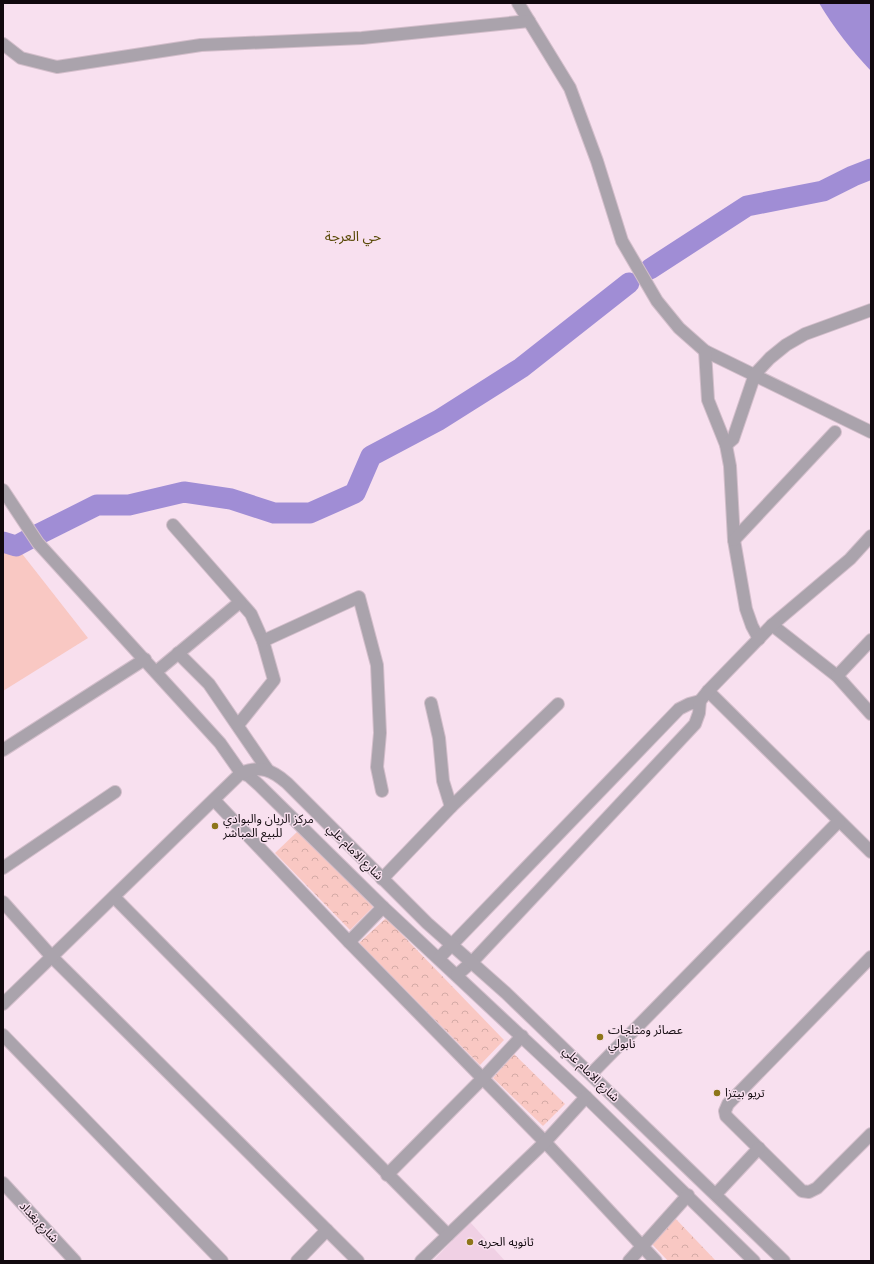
<svg xmlns="http://www.w3.org/2000/svg" width="874" height="1264" font-family="Roboto,'Noto Sans Arabic',sans-serif">
<style>
.built{fill:#f0d0e4}
.park{fill:url(#park-crowns)}
.garden{fill:#f9c8c3}
.water{fill:#a08dd5}
.lines{fill:none;stroke-linecap:round;stroke-linejoin:round}
.river{stroke:#a08dd5;stroke-width:21}
.minor-casing{stroke:#d3becb;stroke-width:14}
.minor{stroke:#aaa3ac;stroke-width:12}
.poi-dot{fill:#8d7519;stroke:#f8e0ef;stroke-width:1.5}
.labels{text-anchor:middle;stroke-width:3;stroke-linejoin:round;paint-order:stroke}
.poi-label{font-size:12px;fill:#11090e;stroke:#f8e0ef;text-anchor:start}
.street-label{font-size:12px;fill:#11090e;stroke:#f8e0ef}
.quarter-label{font-size:14px;fill:#594907;stroke:#f8e0ef}
</style>
<defs>
<pattern id="park-crowns" width="20" height="18" patternUnits="userSpaceOnUse"><rect width="20" height="18" fill="#f9c8c3"/><path d="M2 6a3 3 0 1 1 6 0M12 15a3 3 0 1 1 6 0" fill="none" stroke="#d4aaa6"/></pattern>
</defs>
<rect width="100%" height="100%" fill="#f8e0ef"/>
<!-- built -->
<polygon class="built" points="470,1222 505,1261 433,1261"/>
<!-- park -->
<g class="park">
<polygon points="299,830 373,907 350,930 275,853"/>
<polygon points="386,918 504,1040 480,1065 359,943"/>
<polygon points="514,1054 565,1104 543,1126 493,1078"/>
<polygon points="674,1217 716,1261 668,1261 650,1242"/>
</g>
<!-- garden -->
<polygon class="garden" points="3,542 16,546 88,638 3,691"/>
<!-- water -->
<path class="water" d="M819 3H871V71C851 50 834 28 819 3Z"/>
<g class="lines">
<!-- river -->
<g class="river">
<polyline points="650,269 747,206 823,191 853,176 871,169"/>
<polyline points="39,534 97,505 129,505 184,492 231,499 274,513 310,513 355,493 371,456 439,420 521,368 629,283"/>
<polyline points="3,542 16,546 31,538"/>
</g>
<!-- minor casing -->
<g class="minor-casing">
<g id="minor">
<polyline points="518,3 570,88 597,161 622,241 657,301 679,328 705,351 871,432"/>
<polyline points="3,44 21,58 57,67 201,45 362,38 529,21"/>
<polyline points="705,351 708,400 726,445 730,466 734,540 746,609 752,626 759,639"/>
<polyline points="726,445 733,439 755,374 770,358 786,345 805,334 871,310"/>
<polyline points="3,490 38,543 220,743 241,773"/>
<polyline points="173,525 251,614 263,641 274,680 238,725"/>
<polyline points="734,540 835,432"/>
<polyline points="772,625 837,676 871,714"/>
<polyline points="263,641 359,597 377,665 380,733 377,767 382,791"/>
<polyline points="178,653 209,684 267,769"/>
<polyline points="157,671 240,602"/>
<polyline points="837,676 871,640"/>
<polyline points="708,691 871,852"/>
<polyline points="431,703 439,738 443,781 451,807"/>
<polyline points="3,750 145,659"/>
<polyline points="241,773 249,776 259,785 383,907 586,1097 754,1261"/>
<polyline points="214,800 349,942 545,1142 656,1261"/>
<polyline points="3,868 115,792"/>
<polyline points="382,879 451,807 558,704"/>
<polyline points="114,897 448,1235"/>
<polyline points="3,902 52,957 358,1261"/>
<polyline points="349,942 383,907"/>
<polyline points="871,957 728,1104 725,1111 726,1116 802,1191 809,1192 817,1188 871,1134"/>
<polyline points="439,958 679,709 689,704 700,701"/>
<polyline points="457,975 474,960 695,724 699,713 700,701 708,691 772,625 850,559 871,536"/>
<path d="M3 1004 241 773C261 765 272 770 287 783L427 923 506 993 784 1261"/>
<polyline points="3,1035 222,1261"/>
<polyline points="591,1074 839,821"/>
<polyline points="387,1175 483,1078 522,1036"/>
<polyline points="3,1183 75,1261"/>
<polyline points="716,1194 759,1148"/>
<polyline points="297,1261 327,1230"/>
<polyline points="421,1261 545,1142 586,1097"/>
<polyline points="629,1261 688,1195"/>
</g>
</g>
<!-- minor -->
<use href="#minor" class="minor"/>
</g>
<!-- markers -->
<g class="poi-dot">
<circle cx="215" cy="826" r="4"/>
<circle cx="600" cy="1037" r="4"/>
<circle cx="717" cy="1093" r="4"/>
<circle cx="470" cy="1242" r="4"/>
</g>
<g class="labels">
<!-- poi labels -->
<g class="poi-label">
<text x="223" y="823">مركز الريان والبوادي<tspan x="223" dy="14">للبيع المباشر</tspan></text>
<text x="608" y="1034">عصائر ومثلجات<tspan x="608" dy="14">نابولي</tspan></text>
<text x="725" y="1097">تريو بيتزا</text>
<text x="478" y="1246">ثانويه الحريه</text>
</g>
<!-- street labels -->
<g class="street-label">
<text transform="translate(355 852) rotate(45)" y="4">شارع الامام علي</text>
<text transform="translate(591 1074) rotate(44)" y="4">شارع الامام علي</text>
<text transform="translate(39 1222) rotate(47)" y="4">شارع بغداد</text>
</g>
<!-- quarter labels -->
<g class="quarter-label">
<text x="353" y="241">حي العرجة</text>
</g>
</g>
<!-- border -->
<rect width="874" height="1264" fill="none" stroke="#11090e" stroke-width="8"/>
</svg>
